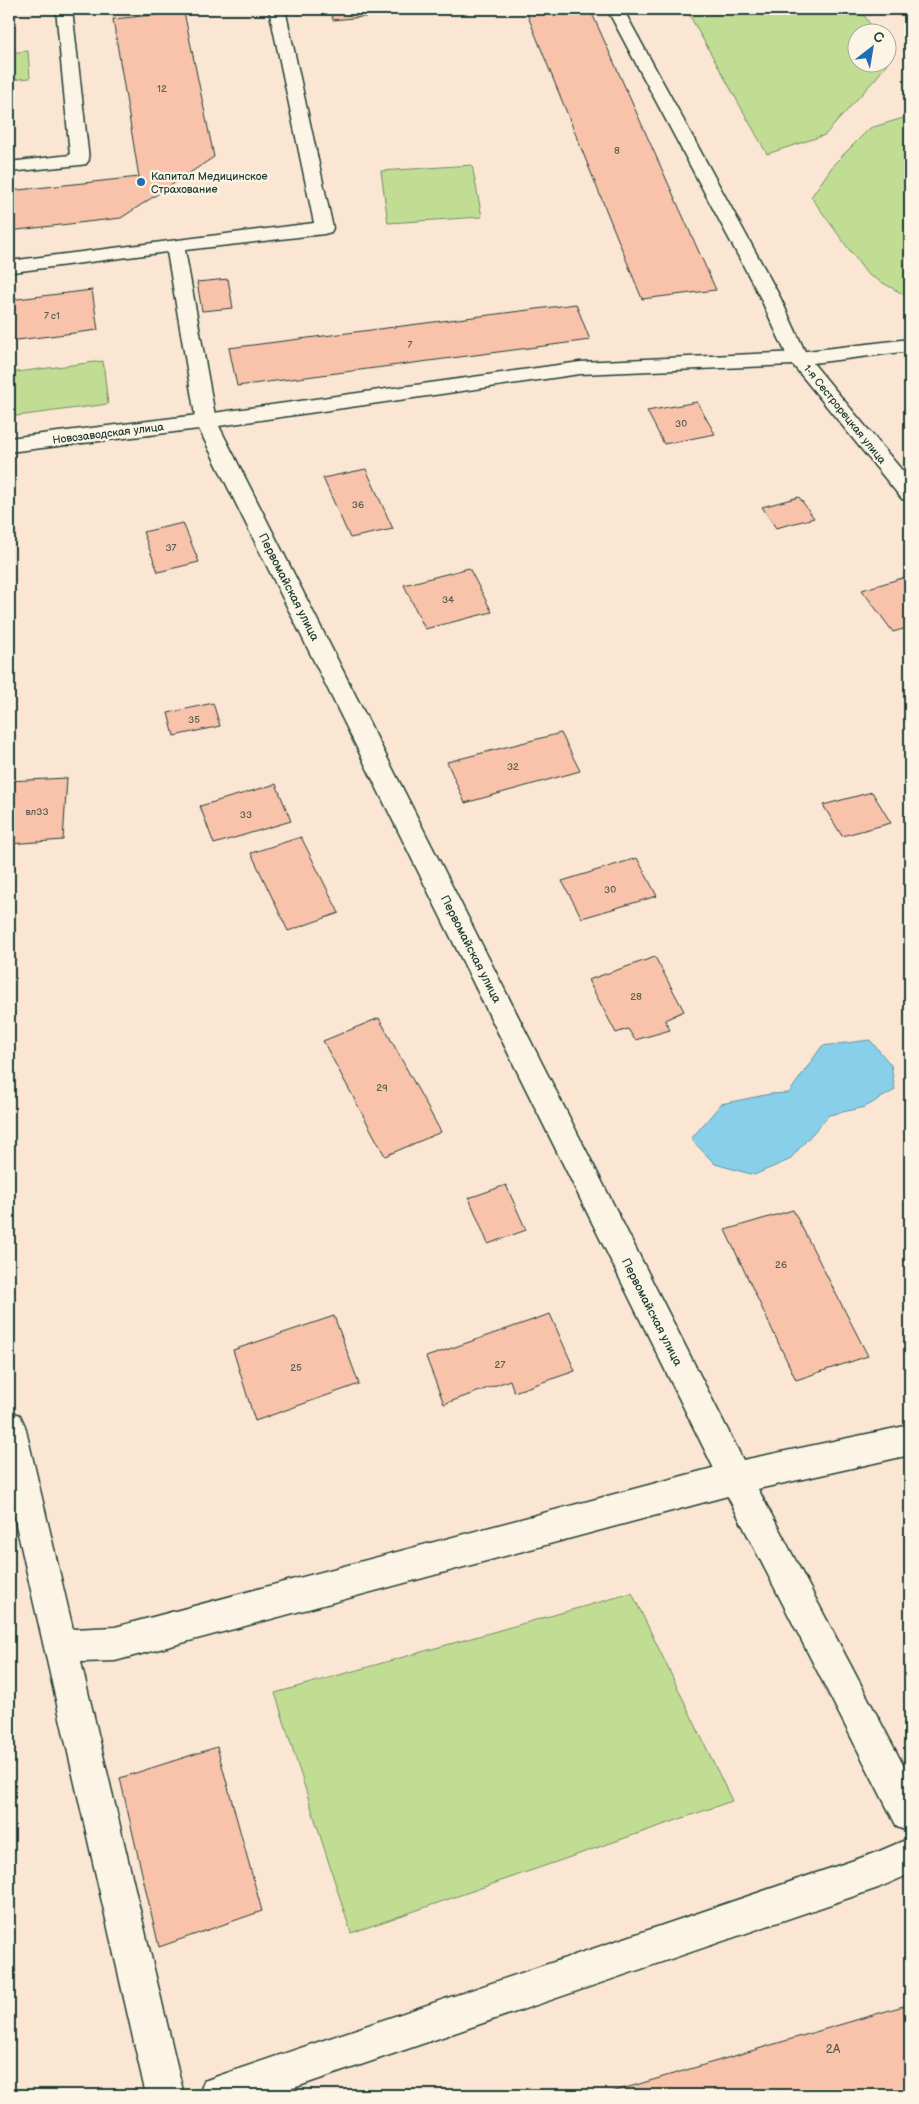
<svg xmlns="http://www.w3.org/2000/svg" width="919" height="2104" font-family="'Balsamiq Sans',sans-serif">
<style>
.green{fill:#c1dd94;stroke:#708d64}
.water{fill:#88d0ea;stroke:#5e95a1}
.building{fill:#f9c3ab;stroke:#1f3d34}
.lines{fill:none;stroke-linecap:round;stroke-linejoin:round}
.lane-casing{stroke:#1f3d34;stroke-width:3}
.street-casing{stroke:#1f3d34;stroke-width:3}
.lane{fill:#fcf5e5;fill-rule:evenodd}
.street{fill:#fcf5e5;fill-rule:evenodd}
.poi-dot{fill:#1f6fb2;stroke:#fcf5e5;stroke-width:2}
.labels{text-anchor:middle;stroke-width:4.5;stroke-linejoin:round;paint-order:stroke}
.number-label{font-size:10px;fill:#565e52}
.far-poi-label{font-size:11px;fill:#1f3d34;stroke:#fcf5e5;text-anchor:start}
.far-street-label{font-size:11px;fill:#1f3d34;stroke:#fcf5e5}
.street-label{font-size:12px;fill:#1f3d34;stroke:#fcf5e5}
.near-number-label{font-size:12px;fill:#565e52}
</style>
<rect width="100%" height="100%" fill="#fbe6d4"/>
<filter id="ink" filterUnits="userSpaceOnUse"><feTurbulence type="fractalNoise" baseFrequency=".02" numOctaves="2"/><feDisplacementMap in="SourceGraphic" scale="10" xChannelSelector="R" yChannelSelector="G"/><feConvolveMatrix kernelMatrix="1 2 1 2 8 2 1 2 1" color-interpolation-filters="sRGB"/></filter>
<g filter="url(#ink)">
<!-- green -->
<g class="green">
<polygon points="686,9 860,9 875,32 856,32 856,62 886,62 887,51 891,58 877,77 825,135 767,154"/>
<polygon points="28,51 30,78 9,80 9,53"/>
<polygon points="910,116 910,298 867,274 811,197 834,164 870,128"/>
<polygon points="472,165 482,217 388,223 381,171"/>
<polygon points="103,361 108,404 9,417 9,373"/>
<polygon points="632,1593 732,1801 351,1933 275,1693"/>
</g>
<!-- water -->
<polygon class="water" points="870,1040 891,1065 895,1090 865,1107 829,1115 789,1160 754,1175 715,1164 691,1139 721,1104 770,1094 789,1093 822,1046"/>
<!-- building -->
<g class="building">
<polygon points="330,9 444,9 333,20"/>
<polygon points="525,9 590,9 716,290 642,299"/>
<polygon points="184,12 214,157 121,218 9,231 9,191 139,177 113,19"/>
<polygon points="228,279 233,308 202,311 197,282"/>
<polygon points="92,290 98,330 9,341 9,300"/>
<polygon points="576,304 590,340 237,386 229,348"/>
<polygon points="697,402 715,434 664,444 647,411"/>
<polygon points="366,469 393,529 350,538 323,478"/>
<polygon points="799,497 814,518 776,528 762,507"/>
<polygon points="183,523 199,562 158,572 143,532"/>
<polygon points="469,568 492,612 425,629 404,585"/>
<polygon points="909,576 910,627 893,632 862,590"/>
<polygon points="213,703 220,726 174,736 168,713"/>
<polygon points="561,733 580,771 465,803 447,762"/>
<polygon points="67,778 63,840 9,844 9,781"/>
<polygon points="276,784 291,821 214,844 200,806"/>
<polygon points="872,792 891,823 842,836 823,805"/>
<polygon points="301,837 339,913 288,931 251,853"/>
<polygon points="637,858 657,896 582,918 562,881"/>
<polygon points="655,957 684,1011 665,1020 670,1030 635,1040 628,1029 616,1033 588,980"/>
<polygon points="379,1018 441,1132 385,1156 323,1041"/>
<polygon points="506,1185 526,1230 488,1244 469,1198"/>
<polygon points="793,1210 868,1356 796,1380 725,1230"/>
<polygon points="550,1314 575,1371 514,1392 510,1380 444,1404 426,1357"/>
<polygon points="334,1316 359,1384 255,1421 233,1350"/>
<polygon points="217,1747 262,1911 159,1947 120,1778"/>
<polygon points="910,2004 910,2095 602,2095"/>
</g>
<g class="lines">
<!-- lane casing -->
<g class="lane-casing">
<g id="lane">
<polygon points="56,9 72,9 89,160 86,164 80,165 9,172 9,162 70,155"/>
<polygon points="269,9 285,9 333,228 331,232 324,234 185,250 216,421 213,426 206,428 199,426 196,421 167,252 13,272 9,271 9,261 314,223"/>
<polygon points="607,9 623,9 780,297 808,358 805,363 798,364 791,363 788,358 760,297"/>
<polygon points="9,1411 20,1415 25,1426 73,1629 115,1627 735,1462 746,1467 751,1478 746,1489 735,1494 115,1661 81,1662 184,2095 146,2095 9,1494"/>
<polygon points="910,1838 910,1874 878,1888 273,2095 199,2095 204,2081 218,2076 875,1853"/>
</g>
</g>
<!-- street casing -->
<g class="street-casing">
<polygon id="street" points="910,339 910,351 813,363 910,480 910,501 902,499 793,365 580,374 219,426 743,1460 910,1425 910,1455 758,1489 910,1778 910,1832 897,1827 724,1489 199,429 9,452 9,438 206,414 580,362 798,352"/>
</g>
<!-- lane -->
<use href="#lane" class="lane"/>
<!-- street -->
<use href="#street" class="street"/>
</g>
</g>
<!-- markers -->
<circle class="poi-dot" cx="141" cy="182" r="5"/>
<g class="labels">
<!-- number labels -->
<g class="number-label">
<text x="162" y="92">12</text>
<text x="617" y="154">8</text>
<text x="52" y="319">7 с1</text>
<text x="410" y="348">7</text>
<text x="681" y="427">30</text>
<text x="358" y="508">36</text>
<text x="171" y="551">37</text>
<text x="448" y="603">34</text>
<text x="194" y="723">35</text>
<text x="513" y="770">32</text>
<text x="37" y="815">вл33</text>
<text x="246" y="818">33</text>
<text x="610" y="893">30</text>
<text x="636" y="1000">28</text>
<text x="382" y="1091">29</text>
<text x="781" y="1268">26</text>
<text x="500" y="1368">27</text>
<text x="296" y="1371">25</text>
</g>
<!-- far-poi labels -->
<g class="far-poi-label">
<text x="151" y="180">Капитал Медицинское<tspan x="151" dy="13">Страхование</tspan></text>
</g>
<!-- far-street labels -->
<g class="far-street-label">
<text transform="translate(845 414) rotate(51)" y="4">1-я Сестрорецкая улица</text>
<text transform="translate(108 433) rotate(-7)" y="4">Новозаводская улица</text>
</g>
<!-- street labels -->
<g class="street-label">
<text transform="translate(289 587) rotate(63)" y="4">Первомайская улица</text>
<text transform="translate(471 949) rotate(63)" y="4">Первомайская улица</text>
<text transform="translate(652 1312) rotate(63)" y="4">Первомайская улица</text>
</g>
<!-- near-number labels -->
<g class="near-number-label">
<text x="833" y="2053">2А</text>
</g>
</g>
<!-- margin -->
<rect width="919" height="2104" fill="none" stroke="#fcf5e5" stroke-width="30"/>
<rect x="15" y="15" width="889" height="2074" fill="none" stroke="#1f3d34" stroke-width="2" filter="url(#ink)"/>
<!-- north arrow -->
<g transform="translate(872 48) rotate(31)"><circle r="24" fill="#fcf5e5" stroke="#a4ab9e"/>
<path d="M0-4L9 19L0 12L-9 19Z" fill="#1f6fb2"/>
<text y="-8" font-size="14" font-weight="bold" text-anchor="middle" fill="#1f3d34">С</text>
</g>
</svg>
